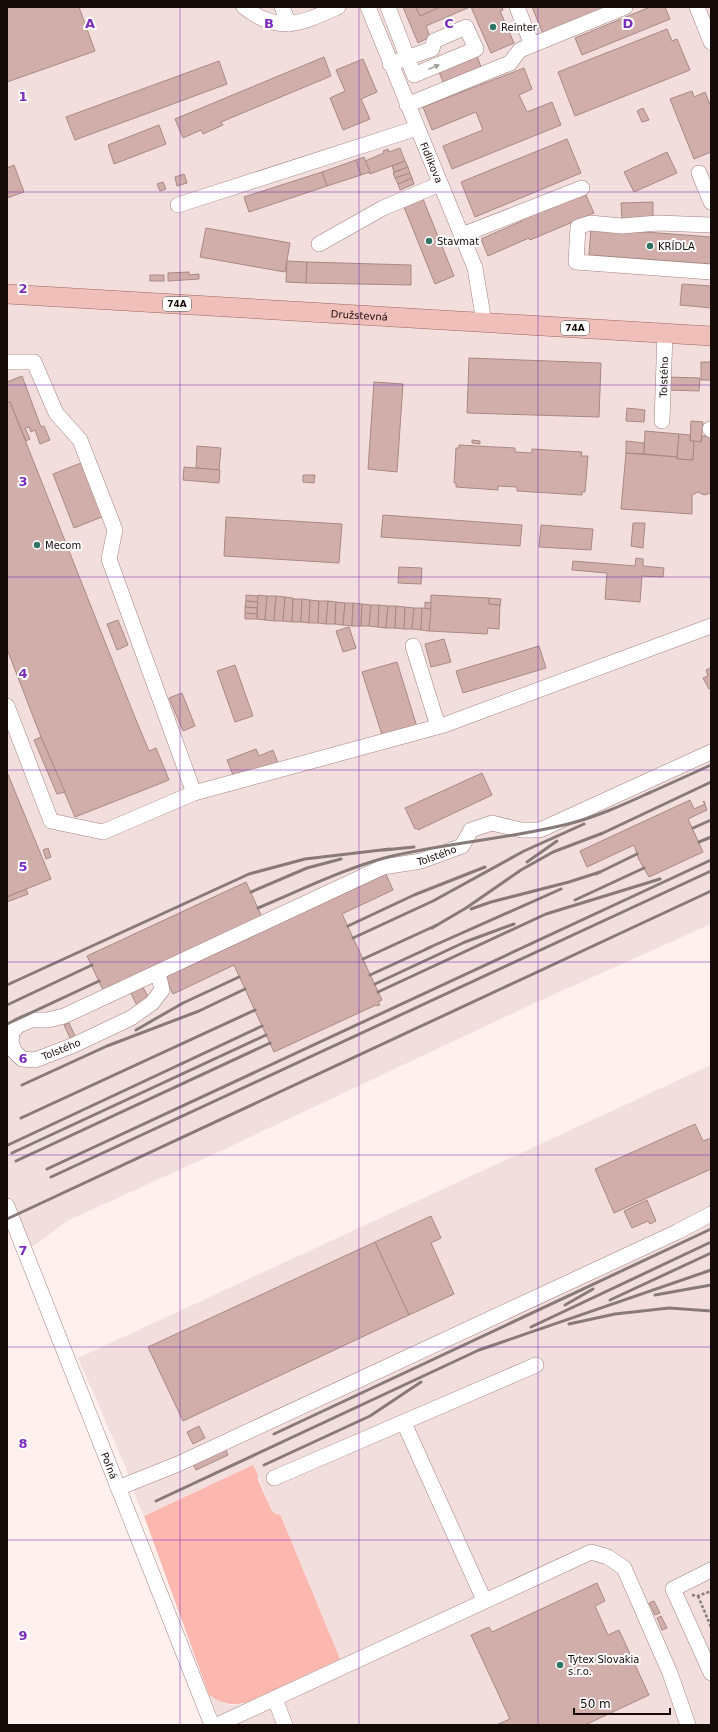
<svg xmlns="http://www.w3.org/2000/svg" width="718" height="1732" font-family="'DejaVu Sans',sans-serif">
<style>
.built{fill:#f2dfdd}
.green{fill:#fcb7af}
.building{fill:#d1aeaa;stroke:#a98884}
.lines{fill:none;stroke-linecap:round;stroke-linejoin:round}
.minor-casing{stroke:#a3827e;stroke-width:16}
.major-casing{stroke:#9e645e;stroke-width:20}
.path{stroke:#897c7a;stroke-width:2.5;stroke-dasharray:3 2;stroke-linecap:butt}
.minor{stroke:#fff;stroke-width:15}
.major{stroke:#f1bfba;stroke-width:19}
.rail{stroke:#887a79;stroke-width:3}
.oneway{fill:#a29d9d}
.grid{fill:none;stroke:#7b2cbf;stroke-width:1;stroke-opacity:0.55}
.poi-dot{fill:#317465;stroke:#fff;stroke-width:1.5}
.labels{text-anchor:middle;stroke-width:4;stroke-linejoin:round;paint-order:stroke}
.shield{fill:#fff;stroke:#5c5453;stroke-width:1}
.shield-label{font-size:9px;font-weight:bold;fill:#160a09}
.poi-label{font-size:10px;fill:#160a09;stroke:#fff;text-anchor:start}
.street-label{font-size:10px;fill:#160a09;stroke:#fff}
.grid-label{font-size:13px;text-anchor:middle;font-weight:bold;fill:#7b2cbf;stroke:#fff;stroke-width:4;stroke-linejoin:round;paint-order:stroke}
</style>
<rect width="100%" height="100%" fill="#fff0ee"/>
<!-- built -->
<g class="built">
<polygon points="7,7 711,7 711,924 526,1007 225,1149 67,1221 35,1245 25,1250 7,1206"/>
<polygon points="711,1065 711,1725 222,1725 209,1695 224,1703 231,1705 242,1704 340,1659 280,1514 277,1515 272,1511 253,1465 144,1516 136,1498 125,1466 78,1358"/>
</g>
<!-- green -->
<path class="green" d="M253 1465 258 1475V1480L272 1511 277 1515 280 1514 340 1659 250 1701C234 1707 223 1704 209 1695L144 1516Z"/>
<!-- building -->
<g class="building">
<polygon points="7,7 79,7 95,51 7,82"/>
<polygon points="403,7 416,7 420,16 440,7 470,7 426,26 430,37 418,43"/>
<polygon points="416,7 440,7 420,16"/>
<polygon points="471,7 502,7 503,10 500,11 514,43 491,53"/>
<polygon points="532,7 609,7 543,34"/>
<polygon points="650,7 665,7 670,19 582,55 575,38"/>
<polygon points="667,29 672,41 677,39 690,70 575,116 558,72"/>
<polygon points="477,56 481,67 443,82 439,72"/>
<polygon points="324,57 331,76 221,122 223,125 203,134 201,130 183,138 175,119"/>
<polygon points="363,59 377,92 361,99 370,119 343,130 330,98 345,91 336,70"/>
<polygon points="219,61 227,84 75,140 66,117"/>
<polygon points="524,68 532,89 519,95 527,112 552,102 561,125 452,169 443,146 483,130 476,112 432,130 423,107"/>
<polygon points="692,91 694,97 705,92 711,107 711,152 694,159 670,99"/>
<polygon points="643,108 649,120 642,122 637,111"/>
<polygon points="159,125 166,144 114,164 108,145"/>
<polygon points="567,139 581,173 475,217 461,182"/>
<polygon points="400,148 405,161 370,174 365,161 384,153 383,151 388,149 389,152"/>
<polygon points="667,152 677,173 634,192 624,172"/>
<polygon points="364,157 370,172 361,175 356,160"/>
<polygon points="356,160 361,175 327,186 322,172"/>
<polygon points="405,161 408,167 394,172 392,166"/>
<polygon points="14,165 24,192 7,198 7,168"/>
<polygon points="408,167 410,173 395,178 393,173"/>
<polygon points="322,172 327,186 249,212 244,197"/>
<polygon points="410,173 412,178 398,184 395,178"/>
<polygon points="184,174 187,183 177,186 175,177"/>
<polygon points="412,178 414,184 400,190 398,184"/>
<polygon points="163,182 166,189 160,191 157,184"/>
<polygon points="584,191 594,213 530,240 529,238 488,256 481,239 522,221 521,219"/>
<polygon points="423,199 454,276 435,284 404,207"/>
<polygon points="653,202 653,221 622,222 621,203"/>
<polygon points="206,228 290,243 285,272 200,257"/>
<polygon points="591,228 711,237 711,264 589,255"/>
<polygon points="287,261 307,262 306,283 286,282"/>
<polygon points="307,262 411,265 411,285 306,283"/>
<polygon points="189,272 189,275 199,274 199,279 168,281 168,273"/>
<rect x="150" y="275" width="14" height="6"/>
<polygon points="682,284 711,286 711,308 680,305"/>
<polygon points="469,358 601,363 599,417 467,413"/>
<rect x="701" y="362" width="10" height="18"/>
<polygon points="22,376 41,427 44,426 50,440 40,444 35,430 31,432 29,427 25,428 30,439 26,441 10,402 7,403 7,382"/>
<polygon points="668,377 700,378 699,391 667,390"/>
<polygon points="374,382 403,384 397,472 368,469"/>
<polygon points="10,402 134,715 149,751 156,748 169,780 75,817 41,737 7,649 7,403"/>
<polygon points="627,408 645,410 644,422 626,421"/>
<polygon points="691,421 703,422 701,442 690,441"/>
<polygon points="645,431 679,434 677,457 644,454"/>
<polygon points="679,434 690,435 690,441 694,441 693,460 677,459"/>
<polygon points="702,436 711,436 711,493 704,495 698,492 692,495 692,514 621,509 626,453 677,457 677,459 693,460 694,441 701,442"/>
<polygon points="472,440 480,441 480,444 472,443"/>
<polygon points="626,441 644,443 644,454 626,453"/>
<polygon points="459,445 515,448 515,452 532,453 532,449 582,452 581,456 588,456 585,492 582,492 582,495 517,491 517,487 498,486 498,490 456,487 456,483 454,483 456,448 459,448"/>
<polygon points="197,446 221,448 219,470 196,468"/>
<polygon points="86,461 107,515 74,528 53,474"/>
<polygon points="184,467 220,470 219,483 183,480"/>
<polygon points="303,475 315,475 314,483 303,482"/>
<polygon points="383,515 522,525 520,546 381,537"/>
<polygon points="226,517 342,524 339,563 224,556"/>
<polygon points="633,523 645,523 643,548 631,546"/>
<polygon points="541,525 593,529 591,550 539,547"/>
<polygon points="636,558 643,559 643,566 664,568 663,577 642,576 640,602 605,599 607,573 572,570 573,561 635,566"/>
<polygon points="399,567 422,568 421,584 398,583"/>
<polygon points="246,595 258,596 258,602 246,601"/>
<polygon points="258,595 267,596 265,620 257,619"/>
<polygon points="431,595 489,598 489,604 500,605 499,629 488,628 487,634 429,631"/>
<polygon points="267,596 276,596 274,621 265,620"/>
<polygon points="276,596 285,597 283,621 274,621"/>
<polygon points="285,597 293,598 292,622 283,621"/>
<polygon points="489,598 501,599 500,605 489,604"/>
<polygon points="293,599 302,599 301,622 292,622"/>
<polygon points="302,599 310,600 309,623 301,622"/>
<polygon points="310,600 319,601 318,623 309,623"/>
<polygon points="246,601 258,602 257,608 245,607"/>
<polygon points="319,601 328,601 326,624 318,623"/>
<polygon points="328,601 336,602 335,624 326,624"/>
<polygon points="336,602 345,603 343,625 335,624"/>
<polygon points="425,602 431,603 431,609 425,609"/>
<polygon points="345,603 353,603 352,626 343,625"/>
<polygon points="353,603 362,604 361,626 352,626"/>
<polygon points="362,604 371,605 369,626 361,626"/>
<polygon points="371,605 379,605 378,627 369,626"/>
<polygon points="379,605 388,606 386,628 378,627"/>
<polygon points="388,606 396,606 395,628 386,628"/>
<polygon points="396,606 405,607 404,629 395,628"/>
<polygon points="245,607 257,608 257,614 245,613"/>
<polygon points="405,607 414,608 412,629 404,629"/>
<polygon points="414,608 422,608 421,630 412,629"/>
<polygon points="422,608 431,609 429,631 421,630"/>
<polygon points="245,613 257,614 257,619 245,619"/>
<polygon points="118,620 128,645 117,650 107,624"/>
<polygon points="349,627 356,648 343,652 336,631"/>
<polygon points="444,639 451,662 431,667 425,644"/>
<polygon points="539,646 546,668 463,693 456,671"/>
<polygon points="397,662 417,727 383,738 362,672"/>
<polygon points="235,665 253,716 235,722 217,671"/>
<polygon points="711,668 711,688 709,689 703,678 708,676 706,670"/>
<polygon points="182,693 195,726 183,731 169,698"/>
<polygon points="41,737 65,792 57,794 34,740"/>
<polygon points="256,749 259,756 273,750 278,763 235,780 227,760"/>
<polygon points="7,772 51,879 7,897"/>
<polygon points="482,773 492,795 418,830 416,828 415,829 405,808"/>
<polygon points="690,800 694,809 705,804 703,802 704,801 707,810 688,819 703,852 649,877 639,860 634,845 587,867 580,851"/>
<polygon points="48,848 51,857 46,859 43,850"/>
<polygon points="386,874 393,890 342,914 382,1000 378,1002 380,1005 377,1006 376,1005 274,1052 234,965 173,994 165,977"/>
<polygon points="246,882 262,917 103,990 87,956"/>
<polygon points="26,889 28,894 7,902 7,897"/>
<polygon points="143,987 150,1001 137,1006 131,993"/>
<polygon points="69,1023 76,1038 71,1040 64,1025"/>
<polygon points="695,1124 703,1141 711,1138 711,1169 614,1213 595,1169"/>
<polygon points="647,1200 656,1221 650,1224 648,1221 632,1228 624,1211"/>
<polygon points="431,1216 441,1238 431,1243 454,1294 409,1315 375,1242"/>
<polygon points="375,1242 409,1315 183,1421 148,1347"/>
<polygon points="199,1426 205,1438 193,1444 187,1432"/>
<polygon points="225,1448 228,1455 196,1470 193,1464"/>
<polygon points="597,1583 605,1601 595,1606 608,1635 619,1630 649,1695 585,1725 496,1725 510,1719 471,1635 489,1627 492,1632"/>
<polygon points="654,1601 660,1613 655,1615 649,1603"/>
<polygon points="661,1616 667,1628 662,1630 657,1618"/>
</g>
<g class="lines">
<!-- minor casing -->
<g class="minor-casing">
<g id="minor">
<path d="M244 7C279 35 302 23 338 7"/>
<polyline points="282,7 289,24"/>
<path id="s1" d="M368 7 475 268 484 322"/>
<polyline points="388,7 414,75 476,49 466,27 434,41 432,49 390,64"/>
<polyline points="517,7 532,45"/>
<polyline points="697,7 711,42"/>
<polyline points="407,105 510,63 520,50 625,7"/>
<polyline points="699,173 711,202"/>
<polyline points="178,205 417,128"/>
<polyline points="711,225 658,223 622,226 590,223 578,227 576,262 711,272"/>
<polyline points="462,235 582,188"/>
<polyline points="319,244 383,208 440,184"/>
<polyline points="7,362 34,362 56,413 80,440 115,530 109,559 194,793"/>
<path id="s2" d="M662 421 665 333"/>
<polyline points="710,429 711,430"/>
<polyline points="413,646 438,726"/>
<polyline points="7,706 51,821 103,832 194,793 444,725 711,626"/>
<path id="s3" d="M158 973 162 990 152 1003 131 1018 74 1045 35 1060 22 1059 14 1051 11 1042 12 1032 19 1025 31 1020H48L64 1016 383 867 421 861 462 846 471 830 492 823 521 830H540L711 752"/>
<path id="s4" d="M7 1206 212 1725"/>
<polyline points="404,1423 484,1600"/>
<polyline points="274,1478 536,1365"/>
<polyline points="118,1488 178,1464 677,1232 711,1214"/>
<polyline points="711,1570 673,1589 711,1673"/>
<polyline points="275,1699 285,1725"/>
<polyline points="217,1725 591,1552 608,1557 624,1568 670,1673 688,1725"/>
</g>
</g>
<!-- major casing -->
<g class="major-casing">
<g id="major">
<path id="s5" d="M7 294 711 336"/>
</g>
</g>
<!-- path -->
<g class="path">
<polyline points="692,1595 698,1596 711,1591"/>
<polyline points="698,1596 711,1627"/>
</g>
<!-- minor -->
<use href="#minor" class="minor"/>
<!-- major -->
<use href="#major" class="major"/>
<!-- rail -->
<g class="rail">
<polyline points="647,794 711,765"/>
<polyline points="693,828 711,820"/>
<polyline points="699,842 711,837"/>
<polyline points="384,850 414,847"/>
<polyline points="527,862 557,841"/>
<polyline points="596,874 637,854"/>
<polyline points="251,892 307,868 341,859"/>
<polyline points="575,900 644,868"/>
<path d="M258 908C301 890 343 869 388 857 446 843 506 839 564 825 594 818 623 805 651 792"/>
<polyline points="471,909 491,902 569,882 600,872"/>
<polyline points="348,926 414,895 485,867"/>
<polyline points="432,928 466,908 521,870 553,852 603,833 711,782"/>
<polyline points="353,938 433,901 524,851 584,824"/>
<polyline points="426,949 561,889"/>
<polyline points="363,959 437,925"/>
<polyline points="370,975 431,947"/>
<polyline points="375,984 465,942 514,924"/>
<polyline points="7,985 249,874 305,859 390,849"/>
<polyline points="378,992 546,914 660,879"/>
<polyline points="7,1005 92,965"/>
<polyline points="7,1024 99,981"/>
<polyline points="136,1030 183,1003 239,977"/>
<polyline points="22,1085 107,1046 199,1011 245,989"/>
<polyline points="21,1118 255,1010"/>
<polyline points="8,1145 262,1026"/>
<polyline points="12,1153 266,1035"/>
<polyline points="16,1161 270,1043"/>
<polyline points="47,1169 711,860"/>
<polyline points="51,1177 711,871"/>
<polyline points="7,1219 711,891"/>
<polyline points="655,1295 711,1285"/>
<polyline points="610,1300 711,1253"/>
<polyline points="565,1305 593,1289"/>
<polyline points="569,1324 615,1314 669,1308 711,1311"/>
<polyline points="531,1327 711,1242"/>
<polyline points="274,1434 711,1229"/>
<polyline points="264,1465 370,1416 421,1382"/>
<polyline points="156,1501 479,1350 711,1270"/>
</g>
</g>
<!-- one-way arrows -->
<defs><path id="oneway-solid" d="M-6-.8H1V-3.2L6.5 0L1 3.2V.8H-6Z"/></defs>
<use class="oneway" href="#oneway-solid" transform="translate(434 67) rotate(-22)"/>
<!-- grid -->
<path class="grid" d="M180 7V1725M359 7V1725M538 7V1725M7 192H711M7 385H711M7 577H711M7 770H711M7 962H711M7 1155H711M7 1347H711M7 1540H711"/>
<!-- markers -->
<g class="poi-dot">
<circle cx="493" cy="27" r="4"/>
<circle cx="429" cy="241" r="4"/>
<circle cx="650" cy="246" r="4"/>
<circle cx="37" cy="545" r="4"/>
<circle cx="560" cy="1665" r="4"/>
</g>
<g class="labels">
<!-- shield labels -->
<g class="shield">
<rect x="163" y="297" width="28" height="14" rx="3"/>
<rect x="561" y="321" width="28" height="14" rx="3"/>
</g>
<g class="shield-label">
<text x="177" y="307">74A</text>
<text x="575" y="331">74A</text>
</g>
<!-- poi labels -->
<g class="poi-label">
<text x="501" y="31">Reinter</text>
<text x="437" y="245">Stavmat</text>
<text x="658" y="250">KRÍDLA</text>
<text x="45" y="549">Mecom</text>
<text x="568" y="1663">Tytex Slovakia<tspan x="568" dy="12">s.r.o.</tspan></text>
</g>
<!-- street labels -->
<g class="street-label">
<text dy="4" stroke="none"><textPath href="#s1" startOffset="168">Fidlikova</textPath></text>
<text dy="4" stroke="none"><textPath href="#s5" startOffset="353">Družstevná</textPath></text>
<text dy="4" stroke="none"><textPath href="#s2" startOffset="44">Tolstého</textPath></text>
<text dy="4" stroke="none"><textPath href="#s3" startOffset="672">Tolstého</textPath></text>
<text transform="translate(61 1049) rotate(-22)" y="4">Tolstého</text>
<text dy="4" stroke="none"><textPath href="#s4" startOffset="279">Poľná</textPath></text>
</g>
</g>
<g class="grid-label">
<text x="90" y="28">A</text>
<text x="269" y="28">B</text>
<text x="449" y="28">C</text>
<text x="628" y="28">D</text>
<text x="23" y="101">1</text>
<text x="23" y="293">2</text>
<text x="23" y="486">3</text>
<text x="23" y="678">4</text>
<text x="23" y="871">5</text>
<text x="23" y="1063">6</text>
<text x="23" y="1255">7</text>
<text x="23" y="1448">8</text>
<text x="23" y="1640">9</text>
</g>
<!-- border -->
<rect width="718" height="1732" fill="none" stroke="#160a09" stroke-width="16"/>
<!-- scale -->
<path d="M574 1708v6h96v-6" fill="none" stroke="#160a09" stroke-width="2"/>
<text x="580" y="1708" font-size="12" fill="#160a09" stroke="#ffffff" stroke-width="3" paint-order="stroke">50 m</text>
</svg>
